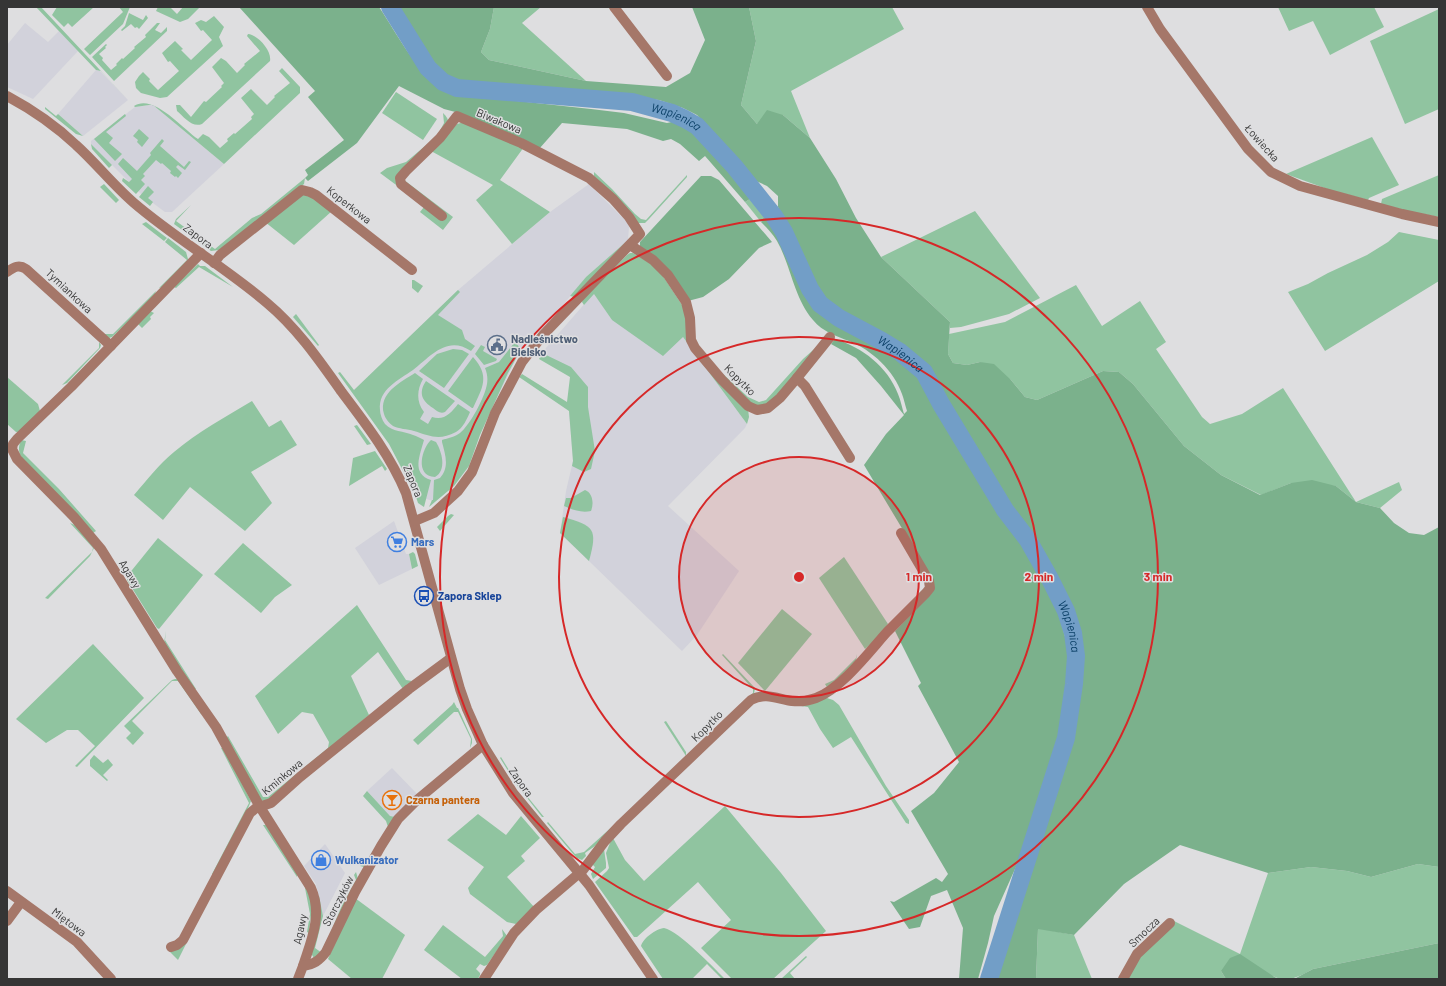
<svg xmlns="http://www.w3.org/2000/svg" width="1446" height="986" font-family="Barlow,sans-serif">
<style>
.built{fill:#d2d2db}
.green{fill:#90c4a0}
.forest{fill:#7bb18c}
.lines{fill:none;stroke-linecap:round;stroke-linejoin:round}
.river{stroke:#729ec7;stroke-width:18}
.minor{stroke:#a57769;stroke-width:10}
.ring{fill:none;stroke:#d62828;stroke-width:2}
.labels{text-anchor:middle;stroke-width:3;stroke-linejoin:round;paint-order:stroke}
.street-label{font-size:11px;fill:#353535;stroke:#dedee0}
.service-label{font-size:11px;font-weight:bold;fill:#4e5e75;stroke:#dedee0;text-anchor:start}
.shop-label{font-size:11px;font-weight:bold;fill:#366cbe;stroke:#dedee0;text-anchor:start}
.transit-label{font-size:11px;font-weight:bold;fill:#164399;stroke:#dedee0;text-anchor:start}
.food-label{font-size:11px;font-weight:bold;fill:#c56008;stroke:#dedee0;text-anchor:start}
.water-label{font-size:12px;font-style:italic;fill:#0a3f66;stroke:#dedee0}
.centre{fill:#d62828;stroke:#dedee0;stroke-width:2}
.ring-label{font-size:12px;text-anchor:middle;font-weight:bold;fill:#d62828;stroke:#dedee0;stroke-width:3;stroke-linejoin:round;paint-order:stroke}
</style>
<rect width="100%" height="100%" fill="#dedee0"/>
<!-- built -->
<g class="built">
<polygon points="25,23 48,42 59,31 78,51 33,99 7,87 7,45"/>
<polygon points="96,70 100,71 128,100 83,136 58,114"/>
<polygon points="149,105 153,105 224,164 172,212 165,212 141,194 91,144 91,141 135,107"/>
<polygon points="589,184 628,223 629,227 628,240 586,277 554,316 521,349 495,402 433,501 426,499 354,390 458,290 550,212"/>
<polygon points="594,293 612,320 683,337 747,424 745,428 668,506 739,571 697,635 682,651 560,533 566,491 573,461 569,411 572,375 539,356"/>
<polygon points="394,521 406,554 409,554 412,569 379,585 355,548"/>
<polygon points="392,768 418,795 395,817 390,816 367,791"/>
<polygon points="325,844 345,873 323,916 316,884 304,866"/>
</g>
<!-- green -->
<g class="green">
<polygon points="36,7 41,7 128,100 101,71 96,70"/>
<polygon points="57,7 94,7 72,27 68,23 64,27 52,15"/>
<polygon points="119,7 130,7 123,24 90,55 84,49 123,12"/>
<polygon points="158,7 170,7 177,14 183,7 200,7 188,19 180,22 156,11"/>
<polygon points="494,7 541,7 522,23 586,81 489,60 481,52 490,29"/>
<polygon points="749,7 892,7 904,29 791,91 810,138 783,115 757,124 741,105 756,41"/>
<polygon points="1278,7 1374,7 1384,27 1330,55 1313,21 1289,31"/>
<polygon points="1439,9 1439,109 1405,124 1370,41"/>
<polygon points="129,13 143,20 146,15 148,18 139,29 137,27 135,28 131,24 122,31 121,30 125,26"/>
<polygon points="214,16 224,27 219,37 223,46 167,97 160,98 141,93 136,88 135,82 139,76 143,72 150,79 149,81 158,90 179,71 170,61 168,62 162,53 175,41 183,49 181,50 191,60 212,40 203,30 201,31 195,23 201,20 206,22"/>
<polygon points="157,23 160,23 155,30 161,33 167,27 167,31 114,81 92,57 106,44 107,45 105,47 106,48 99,54 103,58 102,60 111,70 117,65 116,64 122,58 123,59 135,48 134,47 146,37 145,35"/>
<path d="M248 34C258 35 272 51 270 61L202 124C192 128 184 117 177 111L176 105H180L191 117 204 101 206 102 222 87 221 86 224 83 212 67 221 58 226 61 237 73 245 65 244 64 260 51 247 36Z"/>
<path d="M282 68 300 87V93L224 164 153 105H149L135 107 134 106C153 93 182 128 198 139L203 134 209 137 220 148 228 141 227 139 234 133 235 134 252 119 251 117 254 114 241 98 251 89 267 105 275 97 274 96 290 83 279 71Z"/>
<polygon points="396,92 437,119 423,140 382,113"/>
<polygon points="45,107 56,116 58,114 83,136 76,134 45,109"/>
<path d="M443 113C445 115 448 118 448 121 449 133 405 165 398 177V182L407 191V193L380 173 387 168 406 162 437 136 444 123Z"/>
<polygon points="125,114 126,116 106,132 113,138 109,143 122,154 115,161 94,139"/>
<polygon points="464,122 524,147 500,180 550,212 512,244 476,200 493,185 431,151 457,124"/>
<polygon points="139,129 149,138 142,147 137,142 138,140 133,136"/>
<polygon points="1372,137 1399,185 1369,198 1368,200 1330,190 1286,174"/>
<polygon points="162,139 164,141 160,146 184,167 189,161 191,162 185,170 178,165 176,167 182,173 178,178 176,176 175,177 170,173 171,171 162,163 161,164 156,160 143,174 145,176 141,180 145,184 136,194 122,181 123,178 129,182 132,179 118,164 123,158 137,171 151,155 150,153"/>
<polygon points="91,144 112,165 109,168 92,149"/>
<polygon points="594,172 612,189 635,214 641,219 646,220 687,175 687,177 649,219 645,223 638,223 594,176"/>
<polygon points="1439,175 1439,217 1412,212 1381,204 1382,199"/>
<polygon points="305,178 304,184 219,250 211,251 174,224 176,219 191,205 176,221 215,249 252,218 261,214"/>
<polygon points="404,180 453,217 443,230 420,212 424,207 405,183"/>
<polygon points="104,184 119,200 116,203 100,187"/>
<polygon points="148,186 154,192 148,198 153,202 150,206 139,197"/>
<polygon points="307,194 332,211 294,245 265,222 298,195"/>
<polygon points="750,199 767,217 761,222 745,202"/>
<polygon points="975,211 1040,298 1009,314 961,327 950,328 950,322 881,257"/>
<polygon points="146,222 167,238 164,241 142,224"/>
<polygon points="1399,232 1439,240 1439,281 1325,351 1288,292 1308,284 1328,273 1367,255 1388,242"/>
<polygon points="168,238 186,252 188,259 190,260 163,287 159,288 187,260 165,242"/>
<polygon points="628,240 574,297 570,296 586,277"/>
<polygon points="630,253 633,253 657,267 686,311 686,335 748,409 749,417 747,424 683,337 663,356 612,320 594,294 584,305 582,302 583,299 627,255"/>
<polygon points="198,264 200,266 205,266 233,287 199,267 176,288 174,287"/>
<polygon points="412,280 414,280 423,286 418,293 412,288"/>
<polygon points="1076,285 1102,326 1140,301 1166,342 1156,349 1202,417 1210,424 1242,414 1283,388 1356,502 1399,482 1402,490 1380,508 1356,502 1336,486 1291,483 1261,495 1221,475 1184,446 1133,384 1119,372 1103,371 1037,400 1025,397 1011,380 980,362 967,365 953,363 948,354 949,334 1005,322"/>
<path d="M458 290 460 292 438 315 462 330 465 339 475 346 471 351C447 335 431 356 413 370 399 380 378 389 380 410 380 414 382 420 385 424 392 432 404 431 413 435 417 436 420 438 424 440 420 455 411 474 431 480L424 507 418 503 416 497 418 496 416 490H413L389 444 338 373 340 372 354 390Z"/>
<polygon points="156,291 154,297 112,337 109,338 104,334 113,334"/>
<polygon points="150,311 154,313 150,317 151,319 142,328 138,324"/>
<polygon points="296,314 319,345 318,346 293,317"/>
<polygon points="823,336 824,340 822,344 801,368 781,394 770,404 765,406 756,406 743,398 709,361 748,397 759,402 766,400 803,359 821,343"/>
<polygon points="99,342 101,345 100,348 67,383 62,385 99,348"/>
<path d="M515 342 521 349 508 373 480 435 469 466 454 486 429 507 432 500H433L434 480 440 478C450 467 445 454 442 442V440C448 438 455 437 460 433 470 425 485 397 487 384 488 378 487 373 485 368L499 362Z"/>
<polygon points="481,345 485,347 483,351 497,359 496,361 484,365 475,354"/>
<polygon points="453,349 462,350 469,354 444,388 419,371 437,354"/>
<polygon points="542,353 571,367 588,387 588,407 595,451 591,469 584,472 572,466 573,461 569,411 519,377 522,374 567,402 570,377 539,359"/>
<path d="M473 357C490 376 483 387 473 408H472L448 391Z"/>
<path d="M415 373 423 379C417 389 416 402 424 412L420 419 428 424 432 417C444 421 451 413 458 404L470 412C467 419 463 428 456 432 439 441 430 436 414 431 407 429 399 429 393 426 389 423 385 418 384 414 378 393 401 382 415 373Z"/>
<polygon points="7,377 38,404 40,411 19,432 16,432 7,424"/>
<path d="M426 381 455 401 445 412C440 414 437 411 433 408 422 401 418 393 426 381Z"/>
<path d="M252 401 269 427 281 420 297 445 251 472 272 503 245 531 190 487 163 520 134 495C147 480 159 464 174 452 198 432 225 417 252 401Z"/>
<polygon points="357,425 371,444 367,445 354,426"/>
<path d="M21 440 26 441 23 453 59 489 96 531 93 533 23 460C18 452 18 448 21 440Z"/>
<path d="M431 440 436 442C442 452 447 470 435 477 414 476 422 448 431 440Z"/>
<polygon points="375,451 387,469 385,471 382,466 349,486 353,458"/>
<path d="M585 490C593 493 594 504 591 511 581 513 573 510 564 506L566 498H571Z"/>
<polygon points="451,514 454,515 440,531 437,527 448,516"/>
<path d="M563 517C594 526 598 528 589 561L560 533Z"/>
<polygon points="70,523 77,526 94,548 90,556 48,599 45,598 92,552 93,548"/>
<polygon points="158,538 203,575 159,629 157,628 127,580 128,575"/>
<polygon points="243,543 292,585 275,597 261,613 214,574"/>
<polygon points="413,552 415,554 418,566 412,569 409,554"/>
<polygon points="844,557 888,624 878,638 865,649 819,578"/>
<polygon points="357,605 406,680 412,681 403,689 378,652 351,676 369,715 269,799 263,801 261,800 226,738 228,736 263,797 268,797 328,748 329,742 313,714 302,712 278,734 255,696"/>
<polygon points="782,609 812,634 765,691 738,663"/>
<polygon points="166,631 165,640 196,689 194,689 164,643"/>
<polygon points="93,644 144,698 77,767 75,766 95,746 78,730 67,730 46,743 16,719"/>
<polygon points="723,654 755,688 754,694 743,702 753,693 753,689 722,655"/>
<polygon points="857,654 856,662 828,689 825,684 834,680 856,658"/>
<polygon points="175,679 178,679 203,712 201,714 178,681 172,681 132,721 144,733 133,745 126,738 131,733 124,726 172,680"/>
<polygon points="827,698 833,700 839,705 886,786 909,820 909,824 906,823 851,737 833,748 820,729 808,707 794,705"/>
<polygon points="454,702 457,708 458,708 472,739 472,743 470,748 471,739 458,712 454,712 418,745 413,740 452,705"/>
<polygon points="666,721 686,752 686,756 664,722"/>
<polygon points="221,748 223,748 251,801 244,818 215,874 212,874 249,803"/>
<polygon points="94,755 103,763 108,759 113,765 103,775 108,780 107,781 90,766 90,760"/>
<polygon points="501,757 518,785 544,817 542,817 517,785 500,758"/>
<polygon points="367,791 390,816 395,817 364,867 360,866 362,864 365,864 388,827 386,821 363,796"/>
<polygon points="635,806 595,846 585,853 586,856 582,860 577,858 574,855 547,823 548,822 575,854 584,852"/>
<polygon points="725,806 781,873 826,931 773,979 732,979 701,948 731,920 698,882 637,937 634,937 595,882 607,871 609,868 606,853 612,838 613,838 625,860 644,881"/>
<polygon points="478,814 506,835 521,816 540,838 521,856 525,861 507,877 535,908 516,924 507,922 470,894 468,888 484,867 447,840"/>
<polygon points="263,825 267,825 298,872 297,877"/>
<polygon points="604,849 606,863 606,868 593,879 591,874 595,867 592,864"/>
<path d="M1418 864 1439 867V943L1313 969C1300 976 1287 984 1273 976L1221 971 1226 979H1126L1133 963 1174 921 1240 954 1268 873 1311 867 1347 871 1371 877Z"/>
<polygon points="356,872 358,879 342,910 324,951 319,957 314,958 312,955 311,951 318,926 318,898 319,896 323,916 315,948 322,953 342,905 356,880 354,875"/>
<polygon points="305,888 307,888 312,906 309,933 307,932 310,914"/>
<polygon points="355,898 405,935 382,979 352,979 328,959"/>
<polygon points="443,925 485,957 503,936 502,929 507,936 487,965 484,966 480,964 476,969 480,973 480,975 478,979 462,979 424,950"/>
<path d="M664 928C680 932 712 966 725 979H722L707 964 692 979H663L641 946C643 938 656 929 664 928Z"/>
<polygon points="1038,928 1074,935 1092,979 1036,979"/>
<polygon points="187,942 178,960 169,951"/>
<polygon points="806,956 807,957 790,973 795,979 781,979"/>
</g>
<!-- forest -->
<g class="forest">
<path d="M239 7H379C398 35 416 73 446 90 451 92 456 94 461 95L591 109 624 113 667 123 676 121 687 127 700 137 731 170 745 188 750 199 745 202 705 156 699 161 680 144 671 139 663 141 627 129 562 123 539 149 463 114 444 109 399 86 357 143 308 181 305 178 308 175 305 170 344 140 308 97 315 91Z"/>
<polygon points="396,7 494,7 490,29 481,52 489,60 586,81 666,87 690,73 705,40 692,7 749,7 756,41 741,105 757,124 767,110 783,115 810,138 836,179 856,218 881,257 950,322 948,354 953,363 967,365 980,362 994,364 1011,380 1025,397 1037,400 1103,371 1119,372 1133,384 1184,446 1221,475 1260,495 1291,483 1312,480 1336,486 1356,502 1380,508 1394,523 1409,533 1424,535 1439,527 1439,867 1418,864 1371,877 1347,871 1311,867 1268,873 1180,845 1124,884 1074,935 1038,929 1036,979 993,979 1011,922 1055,796 1070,744 1079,685 1080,656 1078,633 1070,609 1056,576 1034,537 1009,506 947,401 933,374 924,364 904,348 885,336 837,310 827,303 821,296 815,286 797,242 778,207 778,196 767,186 754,180 743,166 697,115 683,108 659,100 587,93 461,83 445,76 430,64"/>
<polygon points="701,176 711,176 719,180 772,242 759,248 729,279 703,297 688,301 640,246 640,242"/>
<path d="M767 217 780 235 806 292 821 312 829 318 880 345 914 370 923 381 935 404 960 443 996 505 1017 537 1045 584 1058 612 1068 647 1067 683 1058 736 1028 840 994 916 988 943 978 979H959L963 928 947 890 931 896 920 927 909 929 890 901 894 902 936 878 942 882 948 874 911 811 934 793 959 762 918 686 921 683 895 631 930 595 933 580 864 465 886 434 904 415 881 386 856 358 831 344 835 339C863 348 887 366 898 394 901 401 902 408 904 414L907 411C905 405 904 399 902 394 894 371 872 350 849 341 836 336 823 332 813 320 794 298 791 266 777 241 773 234 767 228 761 222Z"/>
<polygon points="1439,943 1439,979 1294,979 1313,969"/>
<polygon points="1240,954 1273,976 1278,979 1226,979 1221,971 1230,958"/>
</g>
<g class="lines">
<!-- river -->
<path class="river" id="s1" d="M390 7 428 68 443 82 457 88 632 102 672 113 685 119 697 126 734 166 774 216 784 232 810 289 820 304 839 318 882 341 900 352 924 372 941 404 1005 510 1028 540 1050 579 1066 611 1073 633 1076 656 1074 684 1066 738 989 979"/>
<!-- minor -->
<g class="minor">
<polyline points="614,7 667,76"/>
<polyline points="1147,7 1160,29 1248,149 1271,172 1300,186 1402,214 1439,222"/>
<path d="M7 96C33 110 55 125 76 145 96 163 113 185 134 203 176 239 225 267 267 303 297 328 319 360 341 391 366 424 390 455 406 493L460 689 467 709 483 745 513 793 589 885 653 979"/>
<polyline points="630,245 653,260 668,275 686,302 690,318 691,340 695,348 722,380 748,406 757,410 768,408 780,398 797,378 805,386 850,458"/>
<path d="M201 253 71 387 17 439 13 444 12 449 17 459 74 517 101 549 177 671 216 727 260 807 311 888C323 915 311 941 303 966"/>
<polyline points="214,263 220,255 302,190 310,192 316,195 412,270"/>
<path d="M7 272C14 267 19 264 26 269L111 346"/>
<polyline points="797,378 830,337"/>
<polyline points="415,521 434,513 458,491 472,472 495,413 522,362 543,335 640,234 629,217 613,199 589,178 521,143 457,116 440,138 406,171 400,178 401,184 442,216"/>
<polyline points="7,891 77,942 111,979"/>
<polyline points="7,921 21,902"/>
<polyline points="171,947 177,945 183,940 250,813 256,808 271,803 300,777 409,689 451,658"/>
<path d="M298 979 303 966C314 964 319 961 326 952L355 892 381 846 398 819 417 800 483 745"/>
<path d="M484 979 514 933 536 910 583 870 605 841 621 824 751 700C765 692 778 699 792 701 801 702 808 701 816 698 842 688 869 652 887 632 900 619 913 606 926 593L930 588 929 581 901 533"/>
<polyline points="1123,979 1137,954 1170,923"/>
</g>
</g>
<!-- distance rings -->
<circle cx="799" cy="577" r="120" fill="#d62828" fill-opacity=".12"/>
<g class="ring">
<circle cx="799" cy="577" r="120"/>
<circle cx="799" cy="577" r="240"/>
<circle cx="799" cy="577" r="359"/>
</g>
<!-- icons -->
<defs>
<g id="civic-ring" transform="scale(1)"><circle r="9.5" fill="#dedee0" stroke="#5c6f8a" stroke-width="1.5"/><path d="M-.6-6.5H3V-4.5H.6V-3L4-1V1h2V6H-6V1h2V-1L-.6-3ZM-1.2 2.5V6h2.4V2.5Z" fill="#5c6f8a"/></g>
<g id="supermarket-ring" transform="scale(1)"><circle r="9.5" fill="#dedee0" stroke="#3f7fe0" stroke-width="1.5"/><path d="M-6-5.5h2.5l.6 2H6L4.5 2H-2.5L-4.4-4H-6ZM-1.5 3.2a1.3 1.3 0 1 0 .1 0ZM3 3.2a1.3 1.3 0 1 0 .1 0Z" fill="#3f7fe0"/></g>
<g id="bus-ring" transform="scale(1)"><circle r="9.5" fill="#dedee0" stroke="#1a4fb4" stroke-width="1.5"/><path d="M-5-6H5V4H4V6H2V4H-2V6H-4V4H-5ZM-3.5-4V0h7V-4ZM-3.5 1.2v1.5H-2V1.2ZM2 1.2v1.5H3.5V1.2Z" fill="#1a4fb4"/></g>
<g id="bar-ring" transform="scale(1)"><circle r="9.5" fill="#dedee0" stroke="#e8710a" stroke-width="1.5"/><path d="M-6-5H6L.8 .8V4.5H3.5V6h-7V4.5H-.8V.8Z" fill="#e8710a"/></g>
<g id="shop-ring" transform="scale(1)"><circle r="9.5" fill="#dedee0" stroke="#3f7fe0" stroke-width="1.5"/><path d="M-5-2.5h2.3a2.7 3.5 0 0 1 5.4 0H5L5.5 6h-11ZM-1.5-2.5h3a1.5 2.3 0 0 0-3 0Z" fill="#3f7fe0"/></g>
</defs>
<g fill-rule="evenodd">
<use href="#civic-ring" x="497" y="345"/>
<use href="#supermarket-ring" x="397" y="542"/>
<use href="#bus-ring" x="424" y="596"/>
<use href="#bar-ring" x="392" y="800"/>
<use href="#shop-ring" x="321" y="860"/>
</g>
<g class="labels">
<!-- street labels -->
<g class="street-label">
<text transform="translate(499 121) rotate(23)" y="4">Biwakowa</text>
<text transform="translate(1262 143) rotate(48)" y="4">Łowiecka</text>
<text transform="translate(349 205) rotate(38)" y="4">Koperkowa</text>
<text transform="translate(198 236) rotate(37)" y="4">Zapora</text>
<text transform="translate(69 291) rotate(43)" y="4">Tymiankowa</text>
<text transform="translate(740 380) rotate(45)" y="4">Kopytko</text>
<text transform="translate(413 481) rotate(68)" y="4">Zapora</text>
<text transform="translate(130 574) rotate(58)" y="4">Agawy</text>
<text transform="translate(707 726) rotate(-45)" y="4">Kopytko</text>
<text transform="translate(282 777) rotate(-40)" y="4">Kminkowa</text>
<text transform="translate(521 782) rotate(55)" y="4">Zapora</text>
<text transform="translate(338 901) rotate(-63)" y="4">Storczyków</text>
<text transform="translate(69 922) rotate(37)" y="4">Miętowa</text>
<text transform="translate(300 929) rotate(-78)" y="4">Agawy</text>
<text transform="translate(1144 932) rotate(-44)" y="4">Smocza</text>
</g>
<!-- service labels -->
<g class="service-label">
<text x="511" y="343">Nadleśnictwo<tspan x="511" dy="13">Bielsko</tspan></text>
</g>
<!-- shop labels -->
<g class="shop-label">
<text x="411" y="546">Mars</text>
<text x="335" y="864">Wulkanizator</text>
</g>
<!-- transit labels -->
<g class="transit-label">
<text x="438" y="600">Zapora Sklep</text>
</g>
<!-- food labels -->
<g class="food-label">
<text x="406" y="804">Czarna pantera</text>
</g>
<!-- water labels -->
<g class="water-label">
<text dy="4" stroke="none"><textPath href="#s1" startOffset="330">Wapienica</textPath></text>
<text dy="4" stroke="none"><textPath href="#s1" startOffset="666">Wapienica</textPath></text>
<text dy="4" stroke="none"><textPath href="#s1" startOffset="990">Wapienica</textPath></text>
</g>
</g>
<circle cx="799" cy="577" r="6" class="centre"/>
<g class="ring-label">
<text x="919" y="581">1 min</text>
<text x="1039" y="581">2 min</text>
<text x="1158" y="581">3 min</text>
</g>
<!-- border -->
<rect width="1446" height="986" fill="none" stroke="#353535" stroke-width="16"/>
</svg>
